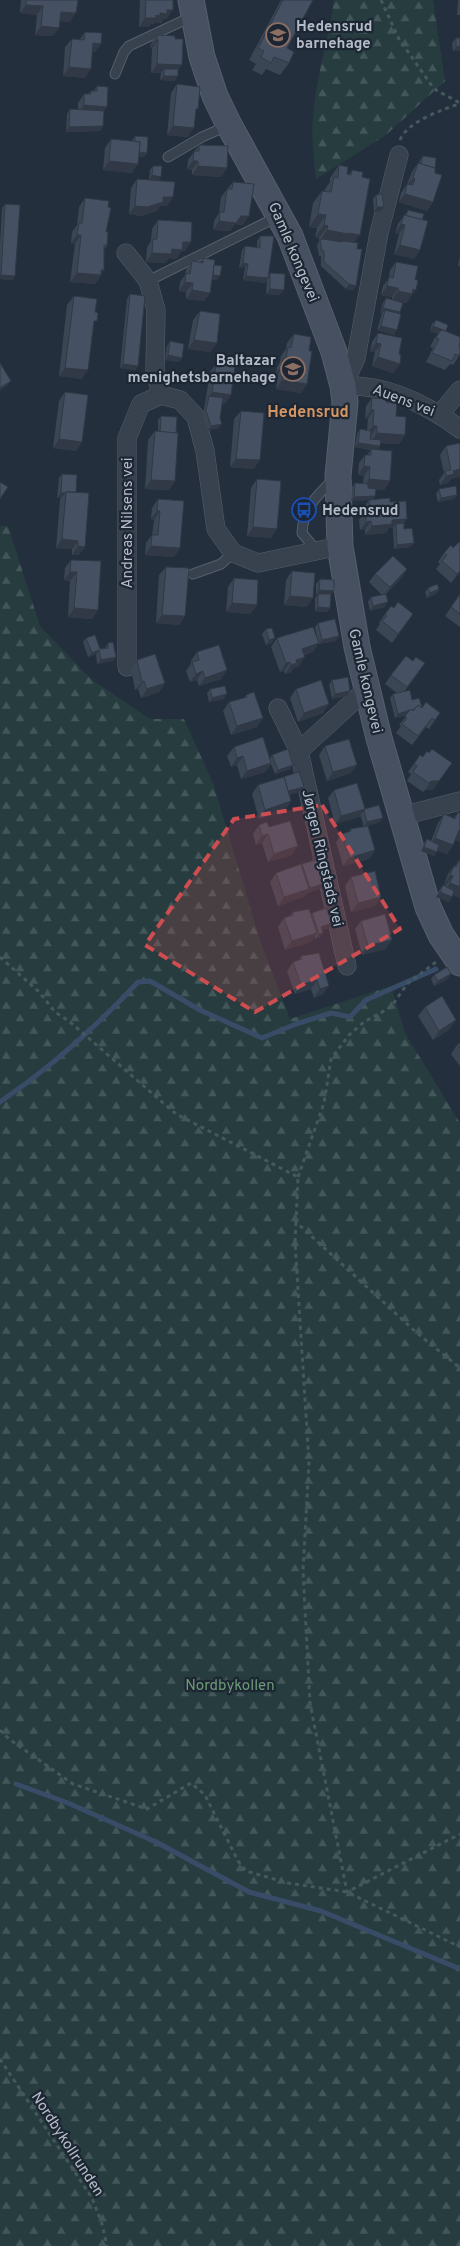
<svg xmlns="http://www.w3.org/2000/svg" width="460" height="2246" font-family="Overpass,sans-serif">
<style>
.forest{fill:url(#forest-firs)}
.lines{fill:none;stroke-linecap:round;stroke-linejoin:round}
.stream{stroke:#394c67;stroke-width:5}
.lane-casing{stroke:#565f6c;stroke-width:11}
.street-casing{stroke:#565f6c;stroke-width:19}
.secondary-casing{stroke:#565f6c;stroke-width:27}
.path{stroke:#44595c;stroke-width:3;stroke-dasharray:4 4;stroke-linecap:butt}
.lane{stroke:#38414e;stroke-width:9}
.street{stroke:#38414e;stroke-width:18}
.secondary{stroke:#465061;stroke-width:25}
.wall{fill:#3b4654}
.shaded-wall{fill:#303945}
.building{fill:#455162;stroke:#303945}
.marked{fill:#ce4d50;fill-opacity:0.2;stroke:#ce4d50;stroke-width:4;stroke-dasharray:10 6;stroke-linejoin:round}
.labels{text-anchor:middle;stroke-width:4.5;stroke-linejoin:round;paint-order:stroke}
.poi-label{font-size:15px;font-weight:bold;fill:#b4bcc9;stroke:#1d2633;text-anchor:start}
.street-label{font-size:15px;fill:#b4bcc9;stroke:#1d2633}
.park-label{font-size:15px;fill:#6b9a76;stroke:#1d2633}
.neighbourhood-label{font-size:16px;font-weight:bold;fill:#d59563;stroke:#1d2633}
</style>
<defs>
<pattern id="forest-firs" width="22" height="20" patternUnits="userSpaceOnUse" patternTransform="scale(1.25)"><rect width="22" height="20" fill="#263c3f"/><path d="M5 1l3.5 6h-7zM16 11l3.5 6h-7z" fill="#435659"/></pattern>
</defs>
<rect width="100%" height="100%" fill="#242f3e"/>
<!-- forest -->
<g class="forest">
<path d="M334 0H433L445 81 386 135 316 179C313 154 311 130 314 106 318 71 329 36 334 0Z"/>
<polygon points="0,526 8,526 40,626 91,679 150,719 184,719 213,783 261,943 290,1019 391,986 405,1033 460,1123 460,2246 0,2246"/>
</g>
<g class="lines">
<!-- stream -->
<g class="stream">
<path d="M0 1102C50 1068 97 1026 138 982L150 981 200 1010 262 1038 296 1024 331 1013 350 1017 366 1000 436 969"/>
<polyline points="16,1784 68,1803 156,1842 249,1892 321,1911 460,1969"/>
</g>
<!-- lane casing -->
<g class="lane-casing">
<g id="lane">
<polyline points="115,74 124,52 129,46 193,16"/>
<polyline points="168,157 202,137 229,125"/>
<polyline points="148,281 277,217"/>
<path d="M316 550 302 533C303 509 317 495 334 479"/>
<polyline points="193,574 221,564 233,553"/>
</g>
</g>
<!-- street casing -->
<g class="street-casing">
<g id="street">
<path d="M399 155 379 233 356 358 343 386C386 384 426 404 460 429"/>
<polyline points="126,253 148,281 156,310 155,370 161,395"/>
<polyline points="440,414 460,390"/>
<polyline points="127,667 127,438 141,404 161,395 180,400 196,417 205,451 216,529 233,553 258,563 340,546"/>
<polyline points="278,708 299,751"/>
<polyline points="402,816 460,801"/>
<polyline points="347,966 299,751 367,689"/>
</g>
</g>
<!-- secondary casing -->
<g class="secondary-casing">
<polyline id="secondary" points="191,0 202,57 215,96 229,125 290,236 334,352 343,386 345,402 338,476 340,546 357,647 379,738 428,907 441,935 460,963"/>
</g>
<!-- path -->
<g class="path">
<polyline points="381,0 399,39 432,86 436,90 460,103"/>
<path d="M400 140C407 122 441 110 459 104"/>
<polyline points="0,957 39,992 55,1012 70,1022 176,1114 298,1177 296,1222 417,1333 460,1368"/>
<polyline points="298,1177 324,1103 331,1059 349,1035 364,1022 391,1007 407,984 436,962"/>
<polyline points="296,1222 295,1242 309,1462 303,1571 310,1703 347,1892 460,1834"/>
<polyline points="0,1730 9,1739 73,1784 147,1809 191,1783 205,1795 238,1861 246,1871 288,1883 347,1892 460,1947"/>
<polyline points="0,2059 92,2198 102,2224 107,2246"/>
</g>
<!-- lane -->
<use href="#lane" class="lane"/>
<!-- street -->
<use href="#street" class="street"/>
<!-- secondary -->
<use href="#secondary" class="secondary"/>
</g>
<!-- wall -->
<g class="wall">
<polygon points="21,0 78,0 70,22 60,21 53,36 35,35 37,15 20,13"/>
<polygon points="140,0 173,0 173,10 166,19 164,19 161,23 155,22 154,24 151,24 149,27 139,27"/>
<polygon points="281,0 313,0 287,48 289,63 280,75 266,69 262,75 252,70 256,64 249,60"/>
<polygon points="458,0 460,0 460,15 457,15"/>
<polygon points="85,32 95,52 92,52 85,78 63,76 65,47 72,39 80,39"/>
<polygon points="157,35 178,71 175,81 160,80 161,73 151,73 152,48 150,48 151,44"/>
<polygon points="456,38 460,38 460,51 453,51 452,43"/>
<polygon points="177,84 196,113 188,137 167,135 171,93"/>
<polygon points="97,86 104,111 103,126 100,131 66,132 67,114 70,109 78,110 78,103 84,94 88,94 91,91 94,91"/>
<polygon points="135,136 147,153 144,157 139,157 132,173 103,170 105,148 111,139 132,141"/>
<polygon points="199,145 227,168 221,177 192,175 192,170 187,169 188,160"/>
<polygon points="423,156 433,202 427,211 399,202 401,193 407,184 412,172 418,163 419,164 420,160"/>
<polygon points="339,165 347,174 349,174 352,170 362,177 354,243 357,249 353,290 346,289 321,266 321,256 319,256 317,245 319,242 319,238 315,237 317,228 309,227 313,203 322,191 325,191 325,189 330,182 330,178"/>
<polygon points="153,166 159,181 173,197 167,206 160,206 157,211 141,216 129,214 131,188 137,179 149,180 150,170"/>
<polygon points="233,182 243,225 235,224 230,231 213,230 214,221 219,213 221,197"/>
<polygon points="376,195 384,207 381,211 374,212 373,199"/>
<polygon points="85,198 106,232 107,246 104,249 101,275 95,284 70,282 75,244 71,243 72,232 77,225 79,207"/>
<polygon points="5,204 15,276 12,280 0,279 0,245 2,208"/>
<polygon points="408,210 422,220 420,250 414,259 394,254 399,234 395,233 398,224"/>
<polygon points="158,220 185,251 181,251 176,259 169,258 165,263 146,262 147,247 151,241 152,229"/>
<polygon points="260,236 269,275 270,273 280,295 266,294 267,280 265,283 243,280 245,268 239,268 242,250 245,246 257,247 257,241"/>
<polygon points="203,258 214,265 217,280 212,280 210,293 204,301 186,299 186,292 179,291 180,282 185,275 186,270 192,261 201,262"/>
<polygon points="460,258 460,266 458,266 459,260"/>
<polygon points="396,262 410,299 409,299 406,303 394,300 400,312 394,335 377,330 382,313 380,313 383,303 386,298 392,300 392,297 381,295 383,286 389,278 390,270"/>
<polygon points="130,294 138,366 135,370 120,368 127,299"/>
<polygon points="74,296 94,326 82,379 59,376 67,305"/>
<polygon points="200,311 217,343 210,352 188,349 193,320"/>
<polygon points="436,320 459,346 459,356 453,365 450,364 445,370 426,362 433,348 430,347 434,339 438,334 430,331 432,324"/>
<polygon points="378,333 399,354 400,364 393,373 372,366 375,352 370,352 372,342"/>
<polygon points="294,334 309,351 307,384 301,393 276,389 278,374 276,374 277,367 280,362 281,356 286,349 287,343"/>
<polygon points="170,341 182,358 179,362 165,360 167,346"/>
<polygon points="216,364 231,395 225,404 222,403 219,428 208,430 203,416 210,372"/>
<polygon points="65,392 82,442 76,451 53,448 59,401"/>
<polygon points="372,398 386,402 396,416 405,435 399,444 380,443 380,446 377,450 390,481 384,490 376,489 375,496 373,500 390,502 404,524 404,529 411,547 394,549 393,528 389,528 386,533 365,535 365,530 360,530 359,520 363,514 363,509 369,500 351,501 352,487 355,483 363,483 364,476 358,475 359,463 365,455 367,455 371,450 355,447 357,434 360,429 367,430 368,419 365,419 366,406"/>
<polygon points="241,411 254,469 230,467 234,419"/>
<polygon points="161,416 176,433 175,481 169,490 145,489 148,440 155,431 158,431 158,420"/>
<polygon points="460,443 451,479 448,483 440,485 439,480 444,473 440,455 446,446"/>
<polygon points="62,474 76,492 79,555 72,555 72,549 56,548 60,500 61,498 57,498 59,478"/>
<polygon points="257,479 271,538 247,536 251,488"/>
<polygon points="439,489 457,495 454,499 438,502 436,494"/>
<polygon points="158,499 180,548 174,557 145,555 146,543 152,535 154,520 151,519 152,508"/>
<polygon points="453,548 460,573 451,583 436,569 440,564 438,562 444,553"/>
<polygon points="71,560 98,610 92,619 68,617 70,581 64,580 65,568"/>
<polygon points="166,567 185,616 179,625 156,623 159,575"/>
<polygon points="407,569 401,578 386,594 385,607 370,611 368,602 371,597 382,595 369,582 375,574"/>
<polygon points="292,571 307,607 284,605 286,580"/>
<polygon points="234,578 257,605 250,614 226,612 228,587"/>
<polygon points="320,579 331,595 330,608 327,612 315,611 315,598 318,595 316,595 316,584"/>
<polygon points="428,588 439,589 436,594 427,598 425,592"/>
<polygon points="460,594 460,627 445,616"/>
<polygon points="385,614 407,623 392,643 376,630 380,624 379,623"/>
<polygon points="318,623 336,641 319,644 319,643 313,652 304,655 299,666 295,667 291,672 285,674 284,671 280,672 271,647 277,638 318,642 315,627"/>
<polygon points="266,629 275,638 272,643 266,645 262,634"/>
<polygon points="86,638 100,649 105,648 108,643 116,657 113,661 97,664 96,654 88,657 83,642"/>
<polygon points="197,652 221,679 199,686 197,680 190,682 186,671 191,664 191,661"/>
<polygon points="137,660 165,683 159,692 141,698 138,689 135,690 131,669"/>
<polygon points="419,672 404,692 421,707 440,713 429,729 426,727 412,745 396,733 401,726 399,725 407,715 395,718 390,698 393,694 397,693 385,684 391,675"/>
<polygon points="332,680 350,691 347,696 332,699 329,685"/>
<polygon points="210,689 224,699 209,702 207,693"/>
<polygon points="296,689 329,704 323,713 298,722 290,698"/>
<polygon points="246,695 263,718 257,727 231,735 223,711 229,702 244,698"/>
<polygon points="325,746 351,773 327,781 319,755"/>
<polygon points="234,747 270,759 272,755 293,765 290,769 275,774 271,764 265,772 241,779 237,765 231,767 227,756"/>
<polygon points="420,755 433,790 425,790 423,792 407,781 411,774 408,772"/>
<polygon points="283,777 301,791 289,795 291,801 285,810 259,819 252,794 258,785 282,778"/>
<polygon points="334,790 365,809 380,822 364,827 360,815 359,817 335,824 328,798"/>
<polygon points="458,812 455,840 453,845 447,854 438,850 434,856 421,851 424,843 427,839 431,841 438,823 444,814 454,818"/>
<polygon points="259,825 269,827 292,855 268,862 262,843 256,845 253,834"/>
<polygon points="350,829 375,850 369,859 343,866 336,842 342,834 349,832"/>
<polygon points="314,856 318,861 323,888 307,893 303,897 278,906 270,882 276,873 311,861"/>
<polygon points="459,860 460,898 453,895 449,902 436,897 440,889 443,885 446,886 446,885 444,884 448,874 454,866 455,866"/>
<polygon points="351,877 381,897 375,906 351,912 345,886"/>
<polygon points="293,912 311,914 312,913 329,928 322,930 323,933 320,937 315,939 315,936 311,942 285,950 278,927 284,918 290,916"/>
<polygon points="361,921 386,949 362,955 355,929"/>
<polygon points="319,953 323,994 314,998 311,989 295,994 287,971 293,962 299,960 301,956"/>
<polygon points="434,975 448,979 434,986 431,979"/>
<polygon points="425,1007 450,1029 433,1040 418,1016"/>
<polygon points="460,1043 460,1066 451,1054 457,1045"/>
</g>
<!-- shaded-wall -->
<g class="shaded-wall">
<polygon points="26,5 43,6 37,15 20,13"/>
<polygon points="167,10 173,10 166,19 164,19 161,23 155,22 154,24 151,24 149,27 139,27 145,18 156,15"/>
<polygon points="61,12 76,13 70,22 55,20"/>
<polygon points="41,26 59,28 53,36 35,35"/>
<polygon points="157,39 158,40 152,48 150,48"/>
<polygon points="93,43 101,44 95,52 87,52"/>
<polygon points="460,46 460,51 453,51 456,47"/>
<polygon points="157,64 182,65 176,74 164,69 161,73 151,73"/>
<polygon points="69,67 91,69 85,78 63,76"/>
<polygon points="164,76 178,76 175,81 160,80"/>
<polygon points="84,105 107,107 101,115 78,114"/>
<polygon points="103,126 100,131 66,132 69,127"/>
<polygon points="173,126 194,128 188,137 167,135"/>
<polygon points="137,152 147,153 144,157 134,156"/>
<polygon points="109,161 138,164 132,173 103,170"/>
<polygon points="193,161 198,161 192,170 187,169"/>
<polygon points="198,166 227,168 221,177 192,175"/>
<polygon points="152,175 161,177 158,182 149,180"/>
<polygon points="413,178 415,179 409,188 406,187"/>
<polygon points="405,194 433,202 427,211 399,202"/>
<polygon points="163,197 173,197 167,206 160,206 157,211 141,216 129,214 135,206"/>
<polygon points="377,207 384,207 381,211 374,212"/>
<polygon points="318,214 326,215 317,228 309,227"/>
<polygon points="241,216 249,216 243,225 235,224 230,231 213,230 219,221"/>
<polygon points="401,224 405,225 399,234 395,233"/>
<polygon points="324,225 328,226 319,238 315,237"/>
<polygon points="327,230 348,233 360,235 351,247 320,241"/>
<polygon points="77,235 81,235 75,244 71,243"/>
<polygon points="183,242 191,242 185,251 181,251 176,259 169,258 165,263 146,262 152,253 172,249"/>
<polygon points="400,245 420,250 414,259 394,254"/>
<polygon points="243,263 248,264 245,268 239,268"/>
<polygon points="101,270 104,270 95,284 70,282 77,273"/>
<polygon points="1,275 15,276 12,280 0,279 0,276"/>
<polygon points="213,275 220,276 217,280 212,280"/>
<polygon points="246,276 268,278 265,283 243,280"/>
<polygon points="185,282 193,283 186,292 179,291"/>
<polygon points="349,284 356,286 353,290 346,289"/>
<polygon points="387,286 398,288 392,297 381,295"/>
<polygon points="270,289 284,290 280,295 266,294"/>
<polygon points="413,289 416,290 406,303 392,300 398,291"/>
<polygon points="192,290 210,293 204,301 186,299"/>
<polygon points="383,308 400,312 397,317 385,310 382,313 380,313"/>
<polygon points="381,326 397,330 394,335 377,330"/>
<polygon points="433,326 446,331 440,331 438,334 430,331"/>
<polygon points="194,340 217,343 210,352 188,349"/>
<polygon points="376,343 381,344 375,352 370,352"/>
<polygon points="168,355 182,358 179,362 165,360"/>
<polygon points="378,357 400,364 393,373 372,366"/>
<polygon points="123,364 138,366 135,370 120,368"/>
<polygon points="282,365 285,366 278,374 276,374"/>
<polygon points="65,368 88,370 82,379 59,376"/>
<polygon points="282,380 307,384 301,393 276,389"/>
<polygon points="11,381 8,385 0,391 0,388"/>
<polygon points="212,392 231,395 225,404 208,401 209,396"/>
<polygon points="371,410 374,410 368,419 365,419"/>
<polygon points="222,424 219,428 208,430 211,426"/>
<polygon points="373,426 377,426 371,435 366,435"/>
<polygon points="377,433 405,435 399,444 371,442"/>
<polygon points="59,439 82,442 76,451 53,448"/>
<polygon points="358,443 380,446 377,450 355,447"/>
<polygon points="236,459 260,460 254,469 230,467"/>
<polygon points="364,466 370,467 364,476 358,475"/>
<polygon points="460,469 460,477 451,479 448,483 440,485 446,476 453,471"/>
<polygon points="369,479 390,481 384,490 363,488"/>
<polygon points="151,480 175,481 169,490 145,489"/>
<polygon points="61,493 65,493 61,498 57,498"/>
<polygon points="457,495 454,499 438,502 441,498"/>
<polygon points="375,496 372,500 351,501 354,497"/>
<polygon points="157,511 160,511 154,520 151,519"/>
<polygon points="407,519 401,527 396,524 393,528 389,528 386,533 365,535 372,526 392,520"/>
<polygon points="371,521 365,530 360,530 366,522"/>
<polygon points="253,527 277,529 271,538 247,536"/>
<polygon points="62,539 78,541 72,549 56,548"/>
<polygon points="414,543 411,547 394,549 397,545"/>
<polygon points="78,546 85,547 79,555 72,555"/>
<polygon points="151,546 180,548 174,557 145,555"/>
<polygon points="407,569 401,578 383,596 390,587"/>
<polygon points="460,571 460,573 451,583 457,574"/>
<polygon points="70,572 77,572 70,581 64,580"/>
<polygon points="439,589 436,594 427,598 430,593"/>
<polygon points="319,590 334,591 330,596 318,594 318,595 316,595"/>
<polygon points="290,596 313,598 307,607 284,605"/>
<polygon points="388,602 385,607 370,611 373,606"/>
<polygon points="232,603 257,605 250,614 226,612"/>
<polygon points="318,607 330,608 327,612 315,611"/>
<polygon points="74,608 98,610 92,619 68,617"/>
<polygon points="413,614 407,623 392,643 398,634"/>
<polygon points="162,615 185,616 179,625 156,623"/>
<polygon points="339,636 336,641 319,644 322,640"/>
<polygon points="275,638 272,643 266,645 269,640"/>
<polygon points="319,643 313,652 296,658 302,649"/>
<polygon points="99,650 96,654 88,657 92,653"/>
<polygon points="116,657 113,661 97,664 101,660"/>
<polygon points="305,657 299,666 295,667 291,672 285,674 291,665 296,660"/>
<polygon points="290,662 284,671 280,672 286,663"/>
<polygon points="227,670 221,679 199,686 205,678"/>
<polygon points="203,671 197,680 190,682 196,674"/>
<polygon points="144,681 138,689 135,690 142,682"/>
<polygon points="165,683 159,692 141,698 147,689"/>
<polygon points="350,691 347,696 332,699 335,694"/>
<polygon points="227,694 224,699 209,702 212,698"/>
<polygon points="329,704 323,713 298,722 304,713"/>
<polygon points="422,707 418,711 395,718 398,714"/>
<polygon points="263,718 257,727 231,735 237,726"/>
<polygon points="243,756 237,765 231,767 237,758"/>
<polygon points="271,763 265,772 241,779 247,771"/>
<polygon points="293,765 290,769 275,774 278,770"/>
<polygon points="357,765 351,773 327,781 333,772"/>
<polygon points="431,781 439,781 433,790 425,790"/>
<polygon points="304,787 301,791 284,796 287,792"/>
<polygon points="291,801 285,810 259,819 265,810"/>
<polygon points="365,809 359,817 335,824 341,816"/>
<polygon points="383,818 380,822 364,827 367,822"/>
<polygon points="459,830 460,831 460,842 453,839"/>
<polygon points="268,834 262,843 256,845 262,836"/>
<polygon points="435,838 453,845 447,854 428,847"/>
<polygon points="298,846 292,855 268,862 274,854"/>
<polygon points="424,847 437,852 434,856 421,851"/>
<polygon points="375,850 369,859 343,866 349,858"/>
<polygon points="450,875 453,876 446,885 444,884"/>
<polygon points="326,883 323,888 307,893 310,888"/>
<polygon points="450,883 460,887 460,898 444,892"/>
<polygon points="309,889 303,897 278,906 284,897"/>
<polygon points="440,892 452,897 449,902 436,897"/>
<polygon points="381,897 375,906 351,912 358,903"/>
<polygon points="332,923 329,928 318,931 321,927"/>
<polygon points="317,933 311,942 285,950 292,941"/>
<polygon points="323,933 320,937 315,939 319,934"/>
<polygon points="392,940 386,949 362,955 368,946"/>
<polygon points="451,974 448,979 434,986 438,981"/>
<polygon points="317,980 311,989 295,994 301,985"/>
<polygon points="329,986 323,994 314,998 320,989"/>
<polygon points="456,1020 450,1029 433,1040 439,1031"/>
</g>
<!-- building -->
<g class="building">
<polygon points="26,0 78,0 76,13 61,12 59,28 41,26 43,6 26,5"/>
<polygon points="146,0 173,0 173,10 167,10 167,14 160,13 160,16 156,15 156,18 145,18"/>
<polygon points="283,0 313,0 287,48 294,52 289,63 274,57 271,63 261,57 264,51 258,48"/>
<polygon points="85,32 102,33 101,44 93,43 91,69 69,67 72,39 84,40"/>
<polygon points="157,35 175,36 175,39 183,39 182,65 157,64 158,40 157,39"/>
<polygon points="456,38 460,38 460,46 456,47"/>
<rect x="164" y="69" width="14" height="7"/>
<polygon points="177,84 200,87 198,109 196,109 194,128 173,126"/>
<polygon points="97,86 108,87 107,107 84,105 84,94 91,94 91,91 97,91"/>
<polygon points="70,109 104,111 103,126 69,127"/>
<polygon points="135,136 148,137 147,153 139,152 140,142 135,141"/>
<polygon points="111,139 140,142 138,164 109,161"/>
<polygon points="199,145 228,146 227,168 198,166 198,161 193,161 194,151 199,151"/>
<polygon points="423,156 436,158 435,169 435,168 421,164"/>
<polygon points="418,163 435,168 435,173 442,175 433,202 405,194 407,184 413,185 415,179 413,178"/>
<polygon points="339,165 348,167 347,174 351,175 352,170 363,172 362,177 370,179 360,235 348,233 348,234 327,230 328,226 324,225 326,215 318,214 322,191 331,192 334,177 338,178"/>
<polygon points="153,166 162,166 161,177 152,175"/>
<polygon points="137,179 175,182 173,197 163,197 163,202 147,207 135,206"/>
<polygon points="233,182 254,184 249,216 241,216 236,223 219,221 220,212 224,212 227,189 232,189"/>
<polygon points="382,194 384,207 377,207 376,195"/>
<polygon points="85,198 109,201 108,207 111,208 106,232 108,232 107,246 104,245 104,270 101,270 101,275 77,273 81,235 77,235 79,223 82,223"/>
<polygon points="5,204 20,205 15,276 1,275"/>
<polygon points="408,210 424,214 422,220 406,216"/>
<polygon points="404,215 428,221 420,250 400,245 405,225 401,224"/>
<polygon points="158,220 192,222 191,242 183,242 182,250 172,249 171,254 152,253 153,239 157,239"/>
<polygon points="260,236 274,236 268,278 246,276 248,264 243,263 245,246 260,248"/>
<polygon points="323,239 342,242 343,241 358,243 357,249 362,249 356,286 349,284 324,262 324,251 322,251 320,240"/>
<polygon points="203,258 215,260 210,293 192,290 193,283 185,282 186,273 190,274 192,261 203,263"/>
<polygon points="396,262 418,266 415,280 418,280 416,290 413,289 412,294 398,291 398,288 387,286 389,277 393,278"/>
<polygon points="214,265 222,266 220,276 213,275 213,279"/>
<polygon points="270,273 285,274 284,290 270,289"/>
<polygon points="130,294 145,296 138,366 123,364"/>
<polygon points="74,296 97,299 95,312 98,313 97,321 94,321 88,370 65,368"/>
<polygon points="386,298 403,303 400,312 383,308"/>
<polygon points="385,310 401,314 397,330 381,326"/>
<polygon points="200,311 220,314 217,343 194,340"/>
<polygon points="436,320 448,325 446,331 433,326"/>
<polygon points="443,330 460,337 460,343 459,346 460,347 460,353 459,356 455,354 452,361 432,353 439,339 436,338 440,331"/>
<polygon points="378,333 402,338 399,354 401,355 400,364 378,357 381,344 376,343"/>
<polygon points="294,334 311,337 309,351 312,351 307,384 282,380 285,366 282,365 283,358 286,358 288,347 291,348"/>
<polygon points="170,341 184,344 182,358 168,355"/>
<polygon points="0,363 11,381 0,388"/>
<polygon points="216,364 235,366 231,395 212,392"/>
<polygon points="65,392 88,395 82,442 59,439"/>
<polygon points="209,396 223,398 220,418 222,424 211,426 206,411"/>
<polygon points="372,398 386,399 386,402 397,403 396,416 406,417 405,435 377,433 377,426 373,426 374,410 371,410"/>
<polygon points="241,411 264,413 260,460 236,459"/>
<polygon points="161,416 177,417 176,433 160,432"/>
<polygon points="360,429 371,431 370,439 381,440 380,446 358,443"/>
<polygon points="155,431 178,433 175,481 151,480"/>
<polygon points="460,443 460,469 453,471 454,474 446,476 445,471 451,470 446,446"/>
<polygon points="371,449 392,451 390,481 369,479 370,467 364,466 365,455 371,455"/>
<polygon points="62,474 77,475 76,492 66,492 65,493 61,493"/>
<polygon points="257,479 281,481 277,529 253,527"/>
<polygon points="0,482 8,487 0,499"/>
<polygon points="355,483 368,484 368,488 376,489 375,496 354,497"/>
<polygon points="456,486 457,495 441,498 439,489"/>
<polygon points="66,492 89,493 85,547 78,546 78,541 62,539"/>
<polygon points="390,498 390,502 406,501 407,519 392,520 392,524 372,526 371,521 366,522 365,512 370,511 369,500"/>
<polygon points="158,499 184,501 180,548 151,546 152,535 158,535 160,511 157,511"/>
<polygon points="404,523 404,529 412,528 414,543 397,545 396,524"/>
<polygon points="459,542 460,543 460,571 457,574 442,561 447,555 444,553 451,545 453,548"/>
<polygon points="393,556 407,569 390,587 375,574"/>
<polygon points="71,560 101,561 98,610 74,608 77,572 70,572"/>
<polygon points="166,567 189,568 185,616 162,615"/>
<polygon points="292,571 315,573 313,598 290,596"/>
<polygon points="234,578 258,580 257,605 232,603"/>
<polygon points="320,579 334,580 334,591 319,590"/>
<polygon points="437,584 439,589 430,593 428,588"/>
<polygon points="318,594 331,594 330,608 318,607"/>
<polygon points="386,594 388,602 373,606 371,597"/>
<polygon points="460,594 460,614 451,607"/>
<polygon points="398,602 413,614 398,634 382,621 387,616 385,614 391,606 394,608"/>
<polygon points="335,619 339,636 322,640 318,623"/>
<polygon points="313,627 319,643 302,649 305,657 296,660 297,663 291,665 290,662 286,663 277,638"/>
<polygon points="272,628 275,638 269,640 266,629"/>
<polygon points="95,635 100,649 108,648 108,643 113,642 116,657 101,660 99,650 92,653 86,638"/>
<polygon points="219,645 227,670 205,678 203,671 196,674 192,662 199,660 197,652"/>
<polygon points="155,654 165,683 147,689 144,681 142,682 137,660"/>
<polygon points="406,656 413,661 416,657 425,663 407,687 391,675"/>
<polygon points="348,677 350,691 335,694 332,680"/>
<polygon points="321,680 329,704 304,713 296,689"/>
<polygon points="225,686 227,694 212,698 210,689"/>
<polygon points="410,690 412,700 419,698 422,707 418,705 415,709 412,710 411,709 410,710 398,714 393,694"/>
<polygon points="254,692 263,718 237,726 229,702 247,697 246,695"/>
<polygon points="426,702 440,713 435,720 432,718 418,736 402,724 407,718 405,716 411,709 413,711 418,705 422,708"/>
<polygon points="263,737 271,763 247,771 243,756 237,758 234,747"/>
<polygon points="349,739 357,765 333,772 325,746"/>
<polygon points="288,749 293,765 278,770 272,755"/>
<polygon points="432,749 452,763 439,781 431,781 429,783 413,772 417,766 414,764 420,755 423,757 427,751 429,753"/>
<polygon points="299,772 304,787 288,791 284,777 283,777"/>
<polygon points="284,777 291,801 265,810 258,785"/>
<polygon points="357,783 365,809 341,816 334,790"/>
<polygon points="379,805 383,818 367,822 364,811 365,809"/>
<polygon points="458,812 460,813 460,831 459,830 453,845 435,838 444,814 455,819"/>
<polygon points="290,821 298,846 274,854 268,834 262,836 259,825 267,822 269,827"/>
<polygon points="368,826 375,850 349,858 342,834 351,831 350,829"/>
<polygon points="427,839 439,845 437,852 424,847"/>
<polygon points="319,854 320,858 315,859 314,856"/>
<polygon points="318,859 326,883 310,888 302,864"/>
<polygon points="459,860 460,860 460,887 450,883 453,876 450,875 454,866 456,867"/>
<polygon points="301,864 309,889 284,897 276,873"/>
<polygon points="375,871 381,897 358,903 351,877"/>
<polygon points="443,885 454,891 452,897 440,892"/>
<polygon points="326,908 332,923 321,927 323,933 319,934 312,913"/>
<polygon points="309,909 317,933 292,941 284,918 293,915 293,912"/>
<polygon points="385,914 392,940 368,946 361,921"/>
<polygon points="319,953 329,986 320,989 317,980 301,985 293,962 302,959 301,956"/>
<polygon points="447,967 451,974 438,981 434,975"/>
<polygon points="442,996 456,1020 439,1031 425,1007"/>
<polygon points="460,1043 460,1049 457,1045"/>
</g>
<!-- marked area -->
<path class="marked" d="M322 805 400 929 255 1012 145 945 234 819Z"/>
<!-- icons -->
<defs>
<g id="school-ring" transform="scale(1.25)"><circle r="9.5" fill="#1d2633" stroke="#8d6e63" stroke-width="1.5"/><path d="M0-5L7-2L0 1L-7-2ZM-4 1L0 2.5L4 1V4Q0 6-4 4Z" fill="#8d6e63"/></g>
<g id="bus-ring" transform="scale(1.25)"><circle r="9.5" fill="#1d2633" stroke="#1a4fb4" stroke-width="1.5"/><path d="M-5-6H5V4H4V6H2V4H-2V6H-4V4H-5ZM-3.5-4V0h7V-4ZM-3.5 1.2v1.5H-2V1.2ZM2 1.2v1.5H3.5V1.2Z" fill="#1a4fb4"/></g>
</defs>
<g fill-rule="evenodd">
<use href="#school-ring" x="278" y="35"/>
<use href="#school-ring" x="293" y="369"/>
<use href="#bus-ring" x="304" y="510"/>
</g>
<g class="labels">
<!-- poi labels -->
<g class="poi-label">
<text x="296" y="31">Hedensrud<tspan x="296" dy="17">barnehage</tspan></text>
<text x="276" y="365" text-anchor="end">Baltazar<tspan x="276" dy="17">menighetsbarnehage</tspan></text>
<text x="322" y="515">Hedensrud</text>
</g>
<!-- street labels -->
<g class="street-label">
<text transform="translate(294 252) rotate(67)" y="5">Gamle kongevei</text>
<text transform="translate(404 400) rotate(21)" y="5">Auens vei</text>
<text transform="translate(127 523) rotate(-90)" y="5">Andreas Nilsens vei</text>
<text transform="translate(366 681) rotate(77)" y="5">Gamle kongevei</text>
<text transform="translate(323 858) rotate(77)" y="5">Jørgen Ringstads vei</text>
<text transform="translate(68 2144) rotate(57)" y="5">Nordbykollrunden</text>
</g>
<!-- park labels -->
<g class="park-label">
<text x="230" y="1690">Nordbykollen</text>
</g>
<!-- neighbourhood labels -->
<g class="neighbourhood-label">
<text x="308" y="417">Hedensrud</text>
</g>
</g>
</svg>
